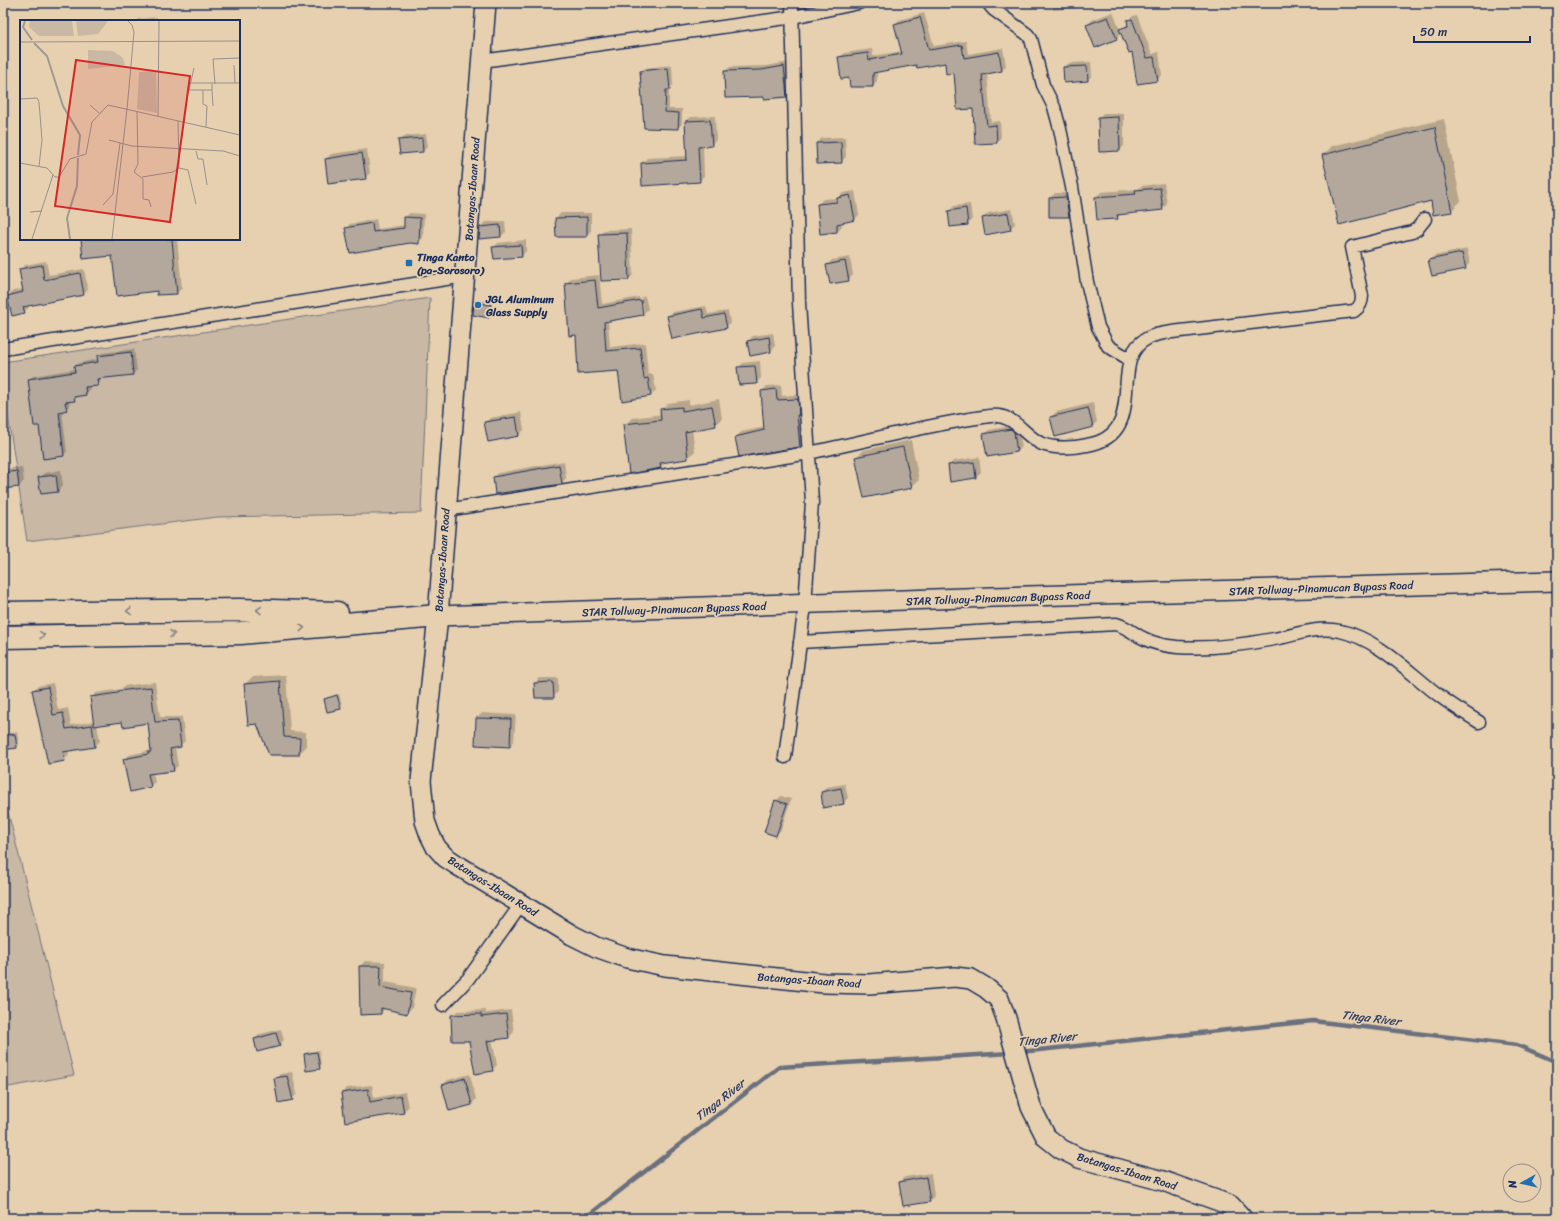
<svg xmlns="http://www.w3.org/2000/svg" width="1560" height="1221" font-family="Sriracha,sans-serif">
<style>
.green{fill:#c9b8a3;stroke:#727480}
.shadow{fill:#0003}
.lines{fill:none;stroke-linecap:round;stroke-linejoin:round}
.stream{stroke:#6b6f7e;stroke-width:4.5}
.building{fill:#b3a89b;stroke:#1b2f5e}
.street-casing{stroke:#1b2f5e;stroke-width:15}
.primary-casing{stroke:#1b2f5e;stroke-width:22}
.highway-casing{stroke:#1b2f5e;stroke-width:25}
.street{stroke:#e6d0af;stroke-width:12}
.primary{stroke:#e6d0af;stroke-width:19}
.highway{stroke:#e6d0af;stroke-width:22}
.oneway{stroke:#808086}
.poi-dot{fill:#1f6fb2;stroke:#e6d0af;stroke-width:1.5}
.labels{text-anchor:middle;stroke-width:3.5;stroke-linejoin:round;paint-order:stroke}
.street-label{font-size:11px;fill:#1b2f5e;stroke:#e6d0af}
.poi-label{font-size:11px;font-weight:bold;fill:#1b2f5e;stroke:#e6d0af;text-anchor:start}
.water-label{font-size:12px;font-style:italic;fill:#2f3f66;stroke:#e6d0af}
.inset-river{fill:none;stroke:#a09994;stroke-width:2}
.inset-road{fill:none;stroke:#95908f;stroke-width:1}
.view{fill:#d62828;fill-opacity:0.15;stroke:#d62828;stroke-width:2}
.inset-edge{fill:none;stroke:#1b2f5e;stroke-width:2}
</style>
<rect width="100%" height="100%" fill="#e6d0af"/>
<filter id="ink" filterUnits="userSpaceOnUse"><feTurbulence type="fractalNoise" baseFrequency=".025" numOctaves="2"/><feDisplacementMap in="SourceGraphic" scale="8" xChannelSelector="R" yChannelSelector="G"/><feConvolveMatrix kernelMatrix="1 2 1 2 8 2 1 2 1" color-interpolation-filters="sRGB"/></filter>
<g filter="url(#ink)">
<!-- green -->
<g class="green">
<polygon points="430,298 421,513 217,517 27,541 3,383 3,362"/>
<polygon points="3,792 74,1075 3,1088"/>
</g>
<!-- shadow -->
<g class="shadow">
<polygon points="566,3 585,3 583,5 566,5"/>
<polygon points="805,3 818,3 805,6"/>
<polygon points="1053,3 1080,3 1080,4 1075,8 1053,10"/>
<polygon points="1113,12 1120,30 1129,23 1128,21 1133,16 1137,15 1152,54 1159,52 1162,75 1157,80 1133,51 1122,33 1116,38 1087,25 1092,20"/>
<polygon points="924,13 934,46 966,41 968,54 1003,48 1006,66 1002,70 987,73 991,122 1000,121 1001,137 997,142 974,108 954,72 945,62 877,71 877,81 873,86 850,77 839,58 844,53 872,49 873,56 902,51 895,24 899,20"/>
<polygon points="157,17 158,21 137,21 138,19"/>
<polygon points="789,62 791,91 786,96 765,96 725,71 730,67 766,66"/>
<polygon points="1091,62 1092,76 1087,80 1064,67 1069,63"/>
<polygon points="672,65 673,85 669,89 669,109 682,109 682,124 678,128 645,127 641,72 645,68"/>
<polygon points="1103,113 1124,113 1124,146 1120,150 1100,151 1099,118"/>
<polygon points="715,116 716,140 711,145 703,146 704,176 699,181 642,163 647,158 688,156 686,121 691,117"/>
<polygon points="1444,119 1461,201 1451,211 1431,200 1323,156 1332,146"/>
<polygon points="426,134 428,146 423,151 399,141 404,136"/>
<polygon points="845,137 846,157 841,162 817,143 822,138"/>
<polygon points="367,149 370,173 365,178 326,159 331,154"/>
<polygon points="1164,183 1167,204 1162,209 1121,214 1117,218 1096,197 1101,192 1138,189 1141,186"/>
<polygon points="855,191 859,215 854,220 841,222 842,227 837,232 821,233 818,204 823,199 838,198 843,193"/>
<polygon points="1055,193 1071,193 1073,211 1069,216 1050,198"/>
<polygon points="970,204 972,219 968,224 949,211 954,206"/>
<polygon points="1012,209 1015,224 1010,229 983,218 988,213"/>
<polygon points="410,213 424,214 423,238 418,243 346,228 350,224 376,219 378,229 405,225 405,217"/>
<polygon points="561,213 591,213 591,231 586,236 556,218"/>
<polygon points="505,221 506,232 501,236 480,227 485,222"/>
<polygon points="631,229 633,275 629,279 599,235 604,230"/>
<polygon points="82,239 177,239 182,288 177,293 158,290 113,254"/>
<polygon points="526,240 526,251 522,256 493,248 498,243"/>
<polygon points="1467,249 1470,263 1465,268 1429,260 1434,256"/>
<polygon points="850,257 853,275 848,280 827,265 832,260"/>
<polygon points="46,261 49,275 84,269 88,290 83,294 28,305 29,307 24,312 8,296 13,291 23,289 20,270 25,265"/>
<polygon points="599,275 602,304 639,297 642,312 644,312 641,297 645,296 648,309 643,314 608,320 610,347 645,343 648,374 653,374 656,390 651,395 577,334 566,283 571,278"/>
<polygon points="477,300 492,303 488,317 475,302"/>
<polygon points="706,306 708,314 728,311 730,323 726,327 668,316 673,312"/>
<polygon points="773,333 775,346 771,351 748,341 753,336"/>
<polygon points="134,349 137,370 133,374 100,378 101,381 97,385 89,386 90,390 86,394 78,395 74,400 69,400 70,406 62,410 67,452 63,455 40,425 29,379 33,376 75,369 75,367 79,363 98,359 98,357 102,353"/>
<polygon points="760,361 761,378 756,383 738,368 743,363"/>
<polygon points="781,385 782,396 802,394 805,441 800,446 736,437 741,432 765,427 762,391 767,386"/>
<polygon points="719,399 722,418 715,425 692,429 695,451 688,458 667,461 660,468 624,425 632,418 662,414 661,410 668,403 689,400 689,405"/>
<polygon points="1093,403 1097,422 1092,426 1051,417 1056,412"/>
<polygon points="521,412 524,430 519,435 489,440 485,423 490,418"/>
<polygon points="1016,425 1018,427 1022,447 1017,451 988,456 984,434 989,430"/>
<polygon points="911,440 919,480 911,487 856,457 864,450"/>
<polygon points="979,457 981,472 976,477 951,481 949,466 953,461"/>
<polygon points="564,461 566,478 562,483 494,478 498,473"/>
<polygon points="22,467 24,481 19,486 3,488 3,469"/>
<polygon points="61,470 63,486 58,491 39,478 44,473"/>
<polygon points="286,675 290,731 306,732 306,747 299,754 270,754 245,684 252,677"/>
<polygon points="540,678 558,678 558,692 553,697 535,683"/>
<polygon points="155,682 160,717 182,717 185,741 180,746 175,747 178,766 173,770 153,773 155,782 150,786 124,760 129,755 152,750 149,722 123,721 97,724 100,741 95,746 68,750 69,755 64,760 33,690 38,686 53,683 58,710 68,708 71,725 95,721 92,697 96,693 121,689 124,686"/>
<polygon points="339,694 342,706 340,708 325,699"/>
<polygon points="482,713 516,715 514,741 509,746 477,718"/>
<polygon points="17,732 19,745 17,747 3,749 3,734"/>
<polygon points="845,784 848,798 843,803 822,792 826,787"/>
<polygon points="781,796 791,799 781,830 776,835 776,801"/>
<polygon points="365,961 385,962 385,982 416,988 412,1008 407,1012 385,1008 381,1013 360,966"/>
<polygon points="486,1010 486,1013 511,1010 514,1032 509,1037 492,1039 497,1065 492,1070 452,1016 457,1011"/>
<polygon points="281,1029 284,1040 279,1045 255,1039 260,1034"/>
<polygon points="319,1050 321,1066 319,1068 305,1054 307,1052"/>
<polygon points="292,1072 297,1094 292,1099 275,1079 280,1074"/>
<polygon points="470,1074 476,1099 472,1104 443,1085 448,1080"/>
<polygon points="372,1085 374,1098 405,1092 408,1107 403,1112 346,1121 342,1093 347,1088"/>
<polygon points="931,1173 934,1196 930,1201 900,1182 905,1177"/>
</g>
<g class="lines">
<!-- stream -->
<g class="stream">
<polyline points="1020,1052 1313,1021 1517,1045 1557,1062"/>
<polyline points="585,1218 779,1067 1011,1053"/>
</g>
</g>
<!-- building -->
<g class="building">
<polygon points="920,17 929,50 962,45 964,58 999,52 1002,71 982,75 987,126 996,125 997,143 975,144 973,109 957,110 954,73 946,74 945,63 917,68 916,65 873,73 873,87 850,87 849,78 841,79 838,57 868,53 869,60 902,54 894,24"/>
<polygon points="1108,17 1117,39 1095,48 1086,25"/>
<polygon points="1132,19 1147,58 1154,57 1158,81 1137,84 1132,52 1129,53 1119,29 1128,26 1127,20"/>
<polygon points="784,66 787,97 764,99 764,97 725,98 724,71 761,70"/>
<polygon points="1087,66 1088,81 1064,83 1063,67"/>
<polygon points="668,68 670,90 666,90 665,112 679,113 678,129 644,128 640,71"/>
<polygon points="1119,117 1120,151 1099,152 1098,118"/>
<polygon points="710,120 712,146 698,147 700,182 642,186 641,163 687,160 685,121"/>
<polygon points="1435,127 1452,212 1433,215 1431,201 1339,225 1322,155"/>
<polygon points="422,138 423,152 400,154 398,140"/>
<polygon points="841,142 842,163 817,164 816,143"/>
<polygon points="362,153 366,179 328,184 325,159"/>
<polygon points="1160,188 1163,210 1117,215 1118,219 1097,220 1095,197 1136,194 1135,190"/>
<polygon points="850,195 855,220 837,224 837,232 820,234 817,204 837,202 837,198"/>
<polygon points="1066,197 1069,217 1049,217 1049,198"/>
<polygon points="966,208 968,225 950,227 948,211"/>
<polygon points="1008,213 1011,230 985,235 982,218"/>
<polygon points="404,217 420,218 419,244 410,243 350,253 345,228 372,223 373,232 404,228"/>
<polygon points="587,217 587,237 556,237 555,218"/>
<polygon points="500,225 501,237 479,239 480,227"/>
<polygon points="627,233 629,280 601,281 598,234"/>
<polygon points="81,239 172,239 177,294 157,295 157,291 117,296 112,256 83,259"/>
<polygon points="521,245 522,257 494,259 492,247"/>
<polygon points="1462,253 1466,269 1432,276 1428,260"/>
<polygon points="845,261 849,281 830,284 826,265"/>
<polygon points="42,265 44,280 80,273 84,295 23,307 25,313 12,316 7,296 23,292 19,269"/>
<polygon points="595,280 598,308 641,300 643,315 604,322 606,351 640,348 644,379 648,378 651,396 622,401 618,371 578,374 576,335 569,336 565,283"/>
<polygon points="474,302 491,305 489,318 473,315"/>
<polygon points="702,309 704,318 724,314 727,328 672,339 667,316"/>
<polygon points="769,337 771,352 750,356 747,341"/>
<polygon points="131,352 133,375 97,379 98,386 85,387 86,395 74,397 75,401 65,402 67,410 59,412 64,456 43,459 39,426 34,426 28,379 75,372 74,366 98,362 97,356"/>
<polygon points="755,366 757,384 739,385 737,367"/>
<polygon points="776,389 777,400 798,399 799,415 797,415 800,447 739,457 735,437 764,430 761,391"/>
<polygon points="712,406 716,426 685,432 688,459 660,463 661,468 629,474 623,424 661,420 660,409 682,407 682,411"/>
<polygon points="1088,408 1093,427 1055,437 1050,417"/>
<polygon points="516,417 519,436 488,442 484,422"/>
<polygon points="1011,429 1014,432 1017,452 987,457 983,434"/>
<polygon points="903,447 912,488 864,498 855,457"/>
<polygon points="974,462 976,478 950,482 948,465"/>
<polygon points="559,465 562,484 495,494 493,477"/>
<polygon points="17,471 19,487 3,489 3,473"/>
<polygon points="56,475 58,492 41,494 38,477"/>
<polygon points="280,681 284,737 300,738 299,755 269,755 257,724 248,725 244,684"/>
<polygon points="553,682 554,698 535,698 534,683"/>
<polygon points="48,687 53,715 63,713 66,729 92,725 95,747 63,752 65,761 48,764 32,690"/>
<polygon points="151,687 155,722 178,721 181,747 170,749 174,771 148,774 151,787 130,792 123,759 149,754 148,752 151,752 148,723 123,727 122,722 94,726 90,697 118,693 118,691"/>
<polygon points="337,695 341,709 327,712 324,699"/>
<polygon points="476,718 511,719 510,747 475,745"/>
<polygon points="15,734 17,748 3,750 3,736"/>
<polygon points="841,788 844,804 823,808 821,792"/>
<polygon points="775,800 787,804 776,836 764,832"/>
<polygon points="359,966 381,966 380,987 411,993 407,1014 381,1008 381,1014 360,1015"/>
<polygon points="481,1014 481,1017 506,1014 509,1038 487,1041 493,1071 475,1074 469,1041 452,1041 451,1015"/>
<polygon points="276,1033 280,1046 257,1052 254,1039"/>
<polygon points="317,1052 320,1069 306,1071 304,1054"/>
<polygon points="287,1076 293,1100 278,1103 274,1078"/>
<polygon points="465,1078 472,1105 449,1111 442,1085"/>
<polygon points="368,1089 370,1102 401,1096 404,1113 345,1122 341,1093"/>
<polygon points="926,1177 930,1202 903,1206 899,1182"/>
</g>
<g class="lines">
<!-- street casing -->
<g class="street-casing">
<g id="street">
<polyline points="988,3 994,10 1027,34 1031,39 1043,85 1054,107 1060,129 1072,187 1087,282 1098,327 1108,346 1129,359"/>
<polyline points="482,61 793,17 859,3"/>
<polyline points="3,349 465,276"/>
<path d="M446 510C526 497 606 485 686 472 727 466 768 460 808 453 869 441 928 424 990 416 1015 413 1022 435 1042 444 1055 449 1074 448 1087 445 1152 434 1105 359 1148 338 1155 334 1164 333 1172 332L1354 311C1360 307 1362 303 1362 296L1352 247 1412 232 1417 229 1425 219"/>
<path d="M800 642 1116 624C1130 628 1133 634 1145 639 1155 644 1166 646 1177 647 1208 649 1243 645 1274 639 1297 635 1315 626 1340 631 1379 639 1410 674 1441 697 1453 706 1466 714 1479 722"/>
<polyline points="785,757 805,605 812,502 799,303 792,3"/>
<polyline points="443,1005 468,979 521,904"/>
</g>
</g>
<!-- primary casing -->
<g class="primary-casing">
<g id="primary">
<polyline points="486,3 438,616 421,781 425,821 430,835 436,847 445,857 457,865 572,935 596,947 627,958 665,966 824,983 869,984 955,977 971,979 986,988 999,999 1006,1018 1031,1107 1046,1137 1061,1149 1079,1158 1163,1181 1230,1205 1242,1218"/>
<polyline points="438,616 993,597 1557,581"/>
</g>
</g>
<!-- highway casing -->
<g class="highway-casing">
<g id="highway">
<polyline points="3,613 240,610 337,613"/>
<polyline points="3,637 241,633 438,616"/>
</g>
</g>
<!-- street -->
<use href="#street" class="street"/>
<!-- primary -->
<use href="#primary" class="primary"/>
<!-- highway -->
<use href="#highway" class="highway"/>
</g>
<!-- one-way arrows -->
<defs><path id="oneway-chevron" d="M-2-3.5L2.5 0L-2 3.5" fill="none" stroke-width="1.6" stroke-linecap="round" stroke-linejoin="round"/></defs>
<g class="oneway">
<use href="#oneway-chevron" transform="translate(259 610) rotate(-178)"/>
<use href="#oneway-chevron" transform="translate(129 611) rotate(179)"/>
<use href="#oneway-chevron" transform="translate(302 628) rotate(-5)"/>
<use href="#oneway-chevron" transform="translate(172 634) rotate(-1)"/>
<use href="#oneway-chevron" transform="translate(42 635) rotate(-1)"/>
</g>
</g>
<!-- markers -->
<g class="poi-dot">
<rect x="405" y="259" width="8" height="8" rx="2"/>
<circle cx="478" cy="305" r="4"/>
</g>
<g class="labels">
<!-- street labels -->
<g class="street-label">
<text transform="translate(472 189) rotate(-86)" y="4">Batangas-Ibaan Road</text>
<text transform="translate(442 560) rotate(-86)" y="4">Batangas-Ibaan Road</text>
<text transform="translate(1321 588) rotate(-2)" y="4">STAR Tollway-Pinamucan Bypass Road</text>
<text transform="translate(998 598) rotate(-2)" y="4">STAR Tollway-Pinamucan Bypass Road</text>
<text transform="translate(674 609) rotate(-2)" y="4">STAR Tollway-Pinamucan Bypass Road</text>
<text transform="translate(493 886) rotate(32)" y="4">Batangas-Ibaan Road</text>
<text transform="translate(809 980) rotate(4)" y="4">Batangas-Ibaan Road</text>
<text transform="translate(1127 1171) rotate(17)" y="4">Batangas-Ibaan Road</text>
</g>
<!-- poi labels -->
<g class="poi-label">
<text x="417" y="261">Tinga Kanto<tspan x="417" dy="13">(pa-Sorosoro)</tspan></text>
<text x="486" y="303">JGL Aluminum<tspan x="486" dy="13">Glass Supply</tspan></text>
</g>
<!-- water labels -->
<g class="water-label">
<text transform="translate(1371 1018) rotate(7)" y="4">Tinga River</text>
<text transform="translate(1047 1039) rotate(-6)" y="4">Tinga River</text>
<text transform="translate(720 1100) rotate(-38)" y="4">Tinga River</text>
</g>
</g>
<!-- overview -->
<g transform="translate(20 20)">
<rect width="220" height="220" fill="#e6d0af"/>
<path d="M10 1H52L54 16H19L9 7ZM56 1H88L78 14 58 16ZM68 30 93 31 103 38 105 45 68 49ZM136 51 137 93 117 89 119 52Z" fill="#c9b8a3"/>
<path class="inset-river" d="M5 1 3 7 12 20M14 23 27 36 43 86 60 115 58 135M50 219 47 198 57 166 58 138"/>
<path class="inset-road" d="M0 22 220 21M214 45 215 63M174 48 169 70H183V84L187 86 186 107M171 63H220M195 64 193 39 220 38M183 70H192V64M192 70 193 86M0 79 17 78 19 82 22 120 19 146M70 85 79 93M107 89 114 12 112 5 108 1M117 91 118 144 114 152 123 159V179L129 180 131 187M138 96 139 1M158 101 159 148 168 150 176 184M89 120 112 126 203 131 220 136M176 131 178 139H183L187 165M0 143 27 148 35 157H39L50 139 66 134 72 102 88 85 220 115M122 157 153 152 159 148M83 185 93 174 100 123M10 192 22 191M12 219 33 155M92 219 107 89"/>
<path class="view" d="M56 40 170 56 150 202 35 186Z"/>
<rect width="220" height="220" class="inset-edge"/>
</g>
<!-- margin -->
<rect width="1560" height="1221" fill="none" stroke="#e6d0af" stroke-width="16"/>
<rect x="8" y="8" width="1544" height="1205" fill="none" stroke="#1b2f5e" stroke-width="1.5" filter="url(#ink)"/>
<!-- north arrow -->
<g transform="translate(1522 1183) rotate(262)"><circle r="19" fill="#e6d0af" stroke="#95908f"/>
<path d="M0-3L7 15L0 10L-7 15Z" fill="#1f6fb2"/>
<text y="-6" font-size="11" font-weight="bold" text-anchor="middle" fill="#1b2f5e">N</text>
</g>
<!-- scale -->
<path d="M1414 36v6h116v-6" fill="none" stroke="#1b2f5e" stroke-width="2"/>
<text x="1420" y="36" font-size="12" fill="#1b2f5e" stroke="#e6d0af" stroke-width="3" paint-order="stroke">50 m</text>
</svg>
